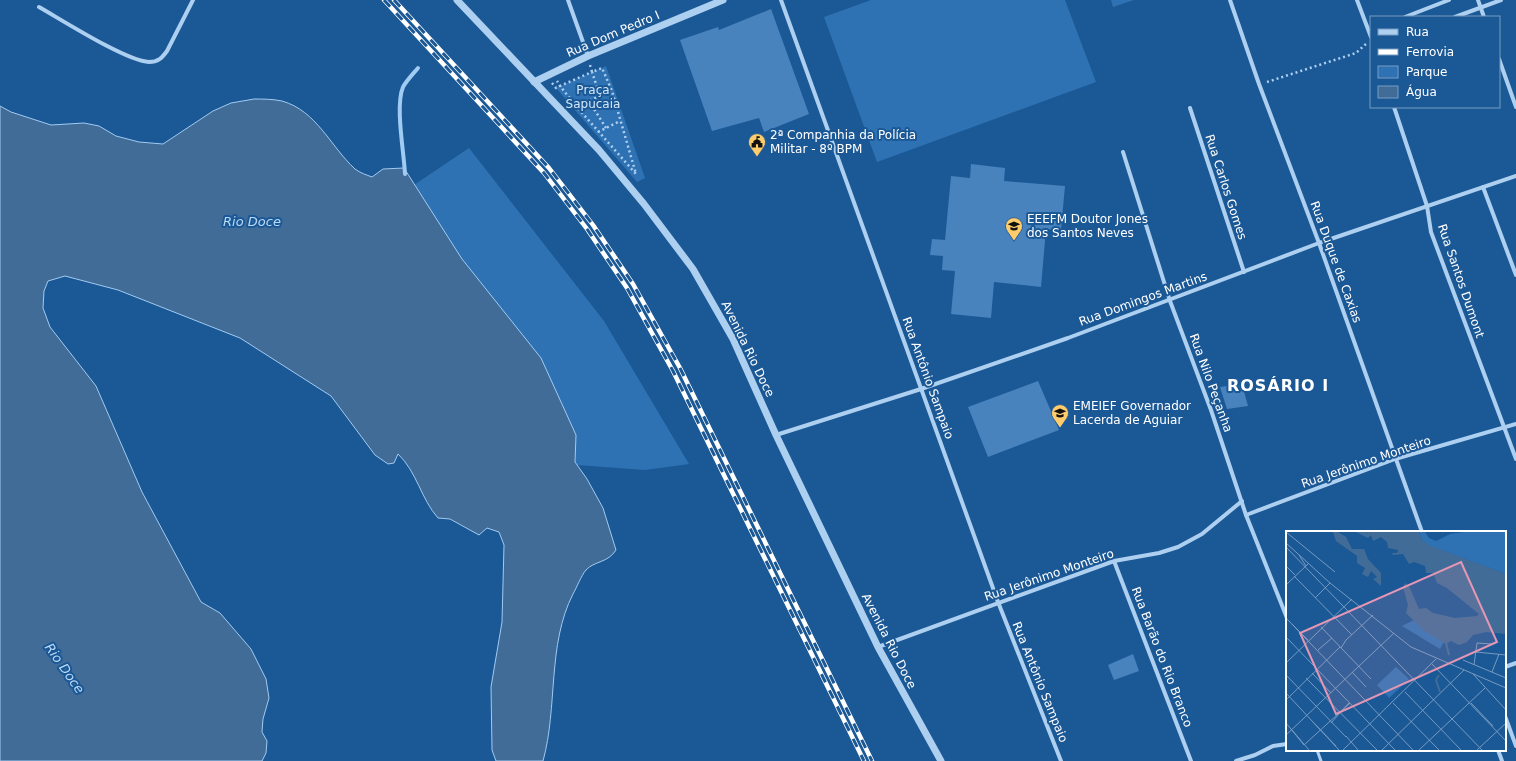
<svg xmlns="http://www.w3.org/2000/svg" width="1516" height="761" font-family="'DejaVu Sans',sans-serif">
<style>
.green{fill:#2f72b4}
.water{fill:#416c98;stroke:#a0cbf2}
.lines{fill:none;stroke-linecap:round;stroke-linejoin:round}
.stream{stroke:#a0cbf2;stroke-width:4}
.building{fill:#4883be}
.path{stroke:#adcff0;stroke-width:2.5;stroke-dasharray:2 3;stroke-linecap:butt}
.service{stroke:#adcff0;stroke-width:3}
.minor{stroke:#adcff0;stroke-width:4}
.tertiary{stroke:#adcff0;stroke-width:7}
.rail-casing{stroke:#fff;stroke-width:4.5}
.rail{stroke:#1b5896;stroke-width:3;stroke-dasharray:9;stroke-linecap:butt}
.labels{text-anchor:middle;stroke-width:4;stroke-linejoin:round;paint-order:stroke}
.street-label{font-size:12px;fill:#fff;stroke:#1b5896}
.park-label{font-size:12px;fill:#d4e8fb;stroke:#1b5896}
.poi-label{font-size:12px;fill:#fff;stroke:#1b5896;text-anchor:start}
.water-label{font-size:13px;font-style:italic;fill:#bad9f6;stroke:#1b5896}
.district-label{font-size:16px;font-weight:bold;letter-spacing:1px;fill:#fff;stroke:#1b5896}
.inset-river{fill:none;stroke:#416c98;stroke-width:2}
.inset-road{fill:none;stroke:#769bc0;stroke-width:1}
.view{fill:#e497b5;fill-opacity:0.15;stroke:#e497b5;stroke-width:2}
.inset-edge{fill:none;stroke:#fff;stroke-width:2}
</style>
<rect width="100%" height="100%" fill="#1b5896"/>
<!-- green -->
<g class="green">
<polygon points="871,0 1065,0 1096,82 877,162 824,17"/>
<polygon points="1111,0 1134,0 1113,7"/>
<polygon points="606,66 645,178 637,182 556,88"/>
<polygon points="469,148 604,321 689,464 645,470 577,465 575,462 576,435 414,185"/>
</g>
<!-- water -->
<path class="water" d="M254 99C262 99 273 99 282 101 317 111 330 146 355 169 360 173 367 175 372 177L383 169 404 168 462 259 541 358 576 435 575 462 587 479 603 508 616 550C608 563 594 561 586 570 581 576 577 587 573 594 547 645 558 707 543 761H496L492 750 491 687 502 622 504 545 499 532 487 528 479 535 450 519 438 518C421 499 417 472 398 454L394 463 388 464 375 455 331 396 240 338 118 290 65 276 48 281 44 291 43 308 50 327 96 386 142 492 201 602 220 613 251 649 266 679 269 698 263 719 262 732 267 741 266 753 262 761H0V106L11 112 51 125 84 123 99 126 116 136 139 142 163 144 213 111 231 103Z"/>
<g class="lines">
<!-- stream -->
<path class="stream" d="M405 174C404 152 395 106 403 87 407 80 413 74 418 68"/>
</g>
<!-- building -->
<g class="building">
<polygon points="771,9 809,114 764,132 759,118 712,131 680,40 718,27 719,30"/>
<polygon points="971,164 1005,168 1004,181 1065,186 1061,230 1046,229 1041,287 994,282 991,318 951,314 955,271 942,270 943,256 930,255 932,239 945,240 951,176 970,178"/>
<polygon points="1038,381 1059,430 988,457 968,407"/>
<polygon points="1242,384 1248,406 1227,409 1220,387"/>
<polygon points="1133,654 1139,671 1114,680 1108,665"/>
</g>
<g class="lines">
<!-- path -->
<g class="path">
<polyline points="590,65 592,72 602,68 612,91 636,174 576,106 612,91"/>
<polyline points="1267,82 1356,53 1367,43"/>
<polyline points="552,83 556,88 560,86 557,81"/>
<polyline points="589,101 606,128"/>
<polyline points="576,106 560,86 592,72 600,96"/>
<polyline points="598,132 620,121"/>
</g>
<!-- service -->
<polyline class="service" points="1317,750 1321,761"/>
<!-- minor -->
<g class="minor">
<polyline points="568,0 588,56"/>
<polyline points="781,0 998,602 1061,761"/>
<polyline points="1230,0 1259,84 1319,243 1422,532"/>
<polyline points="1357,0 1371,37"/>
<polyline points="1478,0 1484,17"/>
<path d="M39 7C62 20 126 61 149 62 158 62 162 58 167 51L193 0"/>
<polyline points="1405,17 1449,0"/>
<polyline points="1455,17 1501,0"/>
<polyline points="1499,59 1516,107"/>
<polyline points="1394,107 1427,206 1431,232 1516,459"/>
<polyline points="1190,108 1244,272"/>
<polyline points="1123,152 1170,301 1211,410 1246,515 1287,618"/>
<polyline points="1483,187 1516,275"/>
<polyline points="776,435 921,389 1068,338 1319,243 1516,176"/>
<polyline points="1246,515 1395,459 1516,424"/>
<polyline points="1114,561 1191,761"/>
<polyline points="878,647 1114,561 1159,553 1178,547 1202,534 1242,501"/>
<polyline points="1505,667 1516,663"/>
<polyline points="1505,716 1516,746"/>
<polyline points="1498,750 1502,761"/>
<polyline points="1236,761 1255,755 1273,746 1287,744"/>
</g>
<!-- tertiary -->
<g class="tertiary">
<polyline points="457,0 599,150 644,204 693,269 733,339 776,435 878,647 941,761"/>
<polyline points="534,82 588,56 723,0"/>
</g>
<!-- rail casing -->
<g class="rail-casing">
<g id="rail">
<polyline points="384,0 544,173 587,229 627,288 673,371 864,761"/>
<polyline points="394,0 549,168 593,225 633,284 680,368 872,761"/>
</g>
</g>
<!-- rail -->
<use href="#rail" class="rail"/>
</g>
<!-- icons -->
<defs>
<g id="civic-pin" transform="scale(0.9)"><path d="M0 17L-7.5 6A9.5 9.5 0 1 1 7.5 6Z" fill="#ffcc6c" stroke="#1b5896"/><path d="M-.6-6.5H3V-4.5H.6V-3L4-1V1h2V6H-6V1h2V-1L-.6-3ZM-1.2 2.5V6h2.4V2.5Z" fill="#111"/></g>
<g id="school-pin" transform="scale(0.9)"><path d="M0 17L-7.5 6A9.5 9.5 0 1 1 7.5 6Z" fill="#ffcc6c" stroke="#1b5896"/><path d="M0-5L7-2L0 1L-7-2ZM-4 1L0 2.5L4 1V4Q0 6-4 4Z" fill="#111"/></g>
</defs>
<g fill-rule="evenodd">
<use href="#civic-pin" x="757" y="142"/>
<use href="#school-pin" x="1014" y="226"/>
<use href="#school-pin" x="1060" y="413"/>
</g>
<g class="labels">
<!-- street labels -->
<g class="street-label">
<text transform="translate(613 34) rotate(-23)" y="4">Rua Dom Pedro I</text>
<text transform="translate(1226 187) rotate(72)" y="4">Rua Carlos Gomes</text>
<text transform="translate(1336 262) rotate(70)" y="4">Rua Duque de Caxias</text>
<text transform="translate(1461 281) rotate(71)" y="4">Rua Santos Dumont</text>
<text transform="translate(1143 299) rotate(-20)" y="4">Rua Domingos Martins</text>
<text transform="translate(748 349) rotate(64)" y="4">Avenida Rio Doce</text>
<text transform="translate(928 378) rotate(70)" y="4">Rua Antônio Sampaio</text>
<text transform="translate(1211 383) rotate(70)" y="4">Rua Nilo Peçanha</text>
<text transform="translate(1366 462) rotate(-19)" y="4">Rua Jerônimo Monteiro</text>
<text transform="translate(1049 575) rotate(-19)" y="4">Rua Jerônimo Monteiro</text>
<text transform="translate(889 641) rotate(63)" y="4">Avenida Rio Doce</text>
<text transform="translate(1162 657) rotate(69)" y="4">Rua Barão do Rio Branco</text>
<text transform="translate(1040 682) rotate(68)" y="4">Rua Antônio Sampaio</text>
</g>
<!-- park labels -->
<g class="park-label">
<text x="593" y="94">Praça<tspan x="593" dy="14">Sapucaia</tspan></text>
</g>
<!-- poi labels -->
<g class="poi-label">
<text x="770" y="139">2ª Companhia da Polícia<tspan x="770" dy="14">Militar - 8º BPM</tspan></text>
<text x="1027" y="223">EEEFM Doutor Jones<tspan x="1027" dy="14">dos Santos Neves</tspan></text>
<text x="1073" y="410">EMEIEF Governador<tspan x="1073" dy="14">Lacerda de Aguiar</tspan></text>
</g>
<!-- water labels -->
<g class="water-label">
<text x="252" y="226">Rio Doce</text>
<text transform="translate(65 668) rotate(55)" y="5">Rio Doce</text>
</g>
<!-- district labels -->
<g class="district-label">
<text x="1278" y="391">ROSÁRIO I</text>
</g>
</g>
<!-- overview -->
<g transform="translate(1286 531)">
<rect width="220" height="220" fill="#1b5896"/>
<path d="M133 1H139L143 7 150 10 164 3 178 1H220V43L144 15 136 9ZM128 89 158 111 154 118 116 95ZM110 136 123 148 103 167 91 154Z" fill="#2f72b4"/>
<path d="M47 1H52L60 6 66 18H78L82 28 95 42V55L87 48 91 46 85 40 82 46 76 43 79 37 71 32V25L50 10ZM70 1H133L136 9 145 15 220 43V103L200 101 187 104 181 111 173 114 165 110 160 113 137 99 120 82 122 74 117 56 119 52 123 55 133 78 140 77 147 82 169 87 191 85 193 83 161 57 151 52 147 42H140L139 35 128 31 123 33 117 23 107 24 106 22H111L112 19 102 17 101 11 95 6 87 10 85 4 82 7Z" fill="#416c98"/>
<path class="inset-river" d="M160 112 163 124M153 144 150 149 154 161"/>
<path class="inset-road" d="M0 1 49 41M0 12 44 52 125 116 220 157M0 16 196 219M13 24 20 35M0 35 9 44M8 45 66 104M0 54 23 32M29 67 44 52M0 87 127 219M6 93 22 109M35 96 85 148M0 106 109 219M55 117 60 109 87 84M32 119 46 107M190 121 220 124M177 129 220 147M0 132 66 68M146 133 220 210M188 134 191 112 206 113M66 141 80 156M206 141 213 123M26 142 45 162M187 143 220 179M0 144 60 206M20 147 91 219M119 161 175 219M0 162 53 219M0 169 54 116M107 172 153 219M185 172 207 195M25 189 50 215M0 192 18 214M45 192 63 172M6 199 23 219M0 204 108 102M60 205 72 219M18 214 64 172M57 219 150 128M96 219 178 139M133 219 199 157M191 219 220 192"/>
<path class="view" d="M175 31 211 111 50 183 14 102Z"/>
<rect width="220" height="220" class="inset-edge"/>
</g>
<!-- legend -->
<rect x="1370" y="16" width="130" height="92" fill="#1b5896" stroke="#769bc0"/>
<rect x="1378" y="29" width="20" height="6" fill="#adcff0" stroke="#769bc0"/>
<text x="1406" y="36" font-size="12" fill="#ffffff">Rua</text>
<rect x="1378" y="49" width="20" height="6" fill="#ffffff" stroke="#769bc0"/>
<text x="1406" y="56" font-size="12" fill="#ffffff">Ferrovia</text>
<rect x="1378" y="66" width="20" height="12" fill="#2f72b4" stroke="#769bc0"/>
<text x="1406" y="76" font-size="12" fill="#ffffff">Parque</text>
<rect x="1378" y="86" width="20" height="12" fill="#416c98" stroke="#769bc0"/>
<text x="1406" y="96" font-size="12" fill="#ffffff">Água</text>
</svg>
